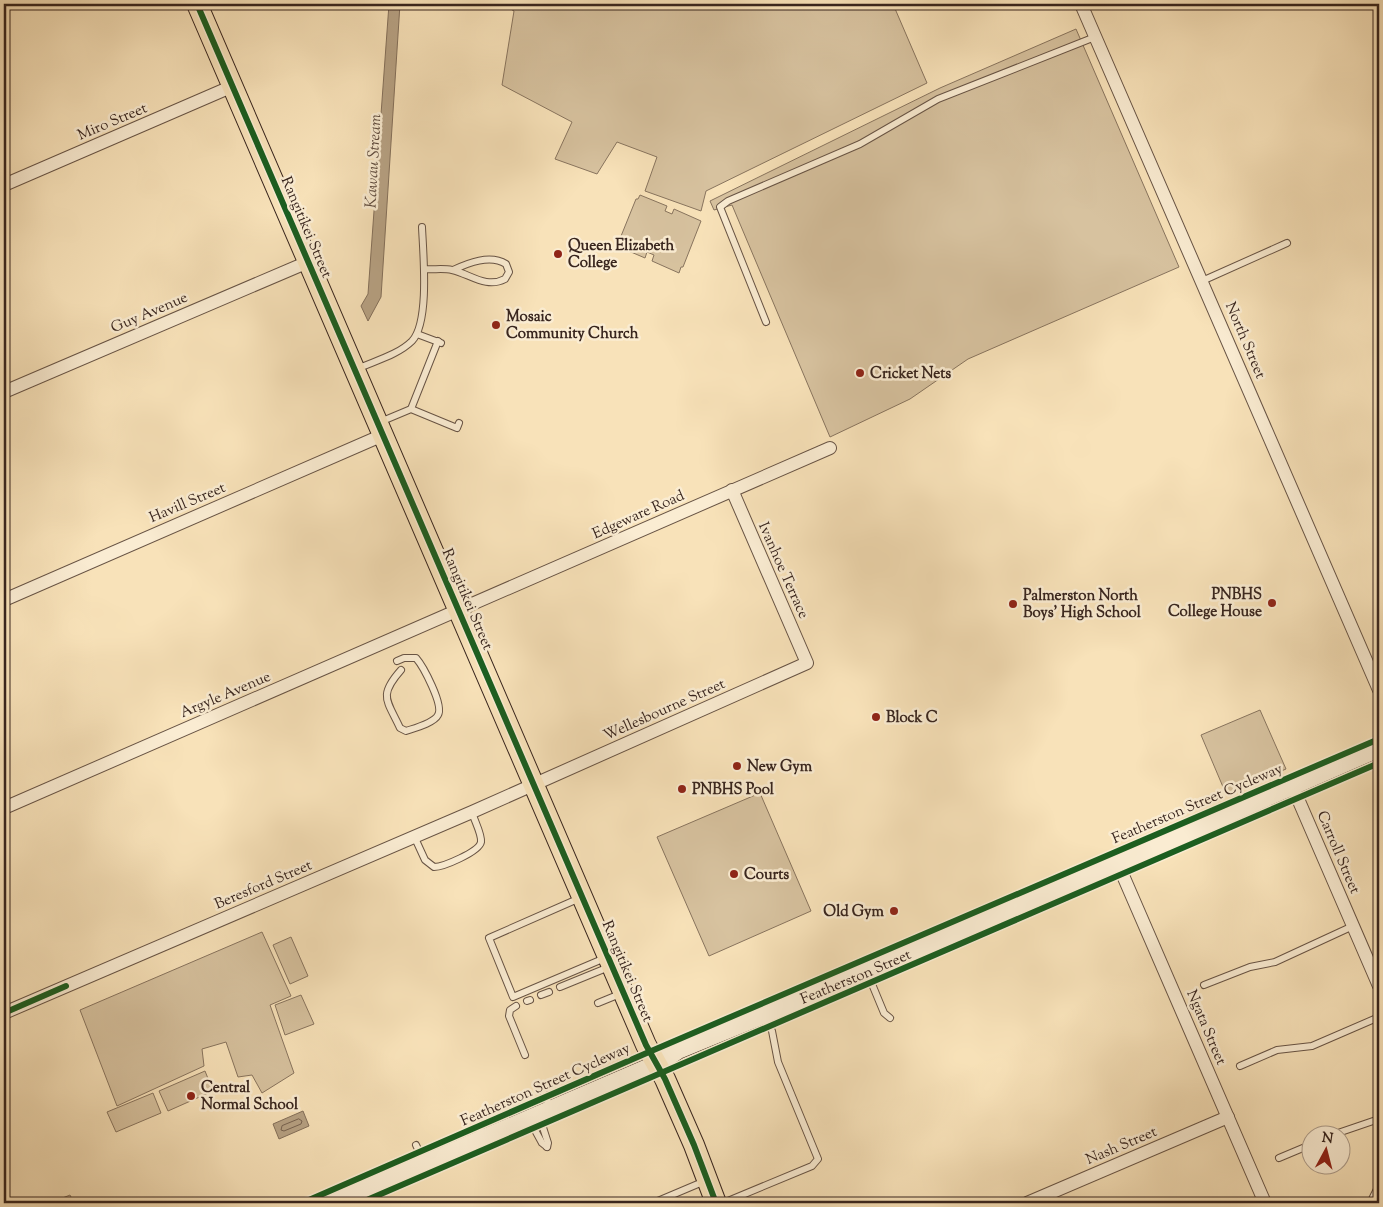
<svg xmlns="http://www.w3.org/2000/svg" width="1383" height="1207" font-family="'Sorts Mill Goudy',serif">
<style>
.green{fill:#d7c29f;stroke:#88745e}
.water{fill:#b7a284;stroke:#84705b}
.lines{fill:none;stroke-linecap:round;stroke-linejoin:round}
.shore{stroke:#786451;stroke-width:1}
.service-casing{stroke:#685445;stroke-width:8}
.minor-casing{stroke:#685445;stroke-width:14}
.secondary-casing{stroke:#38251e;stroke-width:19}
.trunk-casing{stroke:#38251e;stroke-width:22}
.service{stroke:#faecd2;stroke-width:6}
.minor{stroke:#faecd2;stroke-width:12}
.secondary{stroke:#faecd2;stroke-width:18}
.trunk{stroke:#f8e2b9;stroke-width:20}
.cycleway-casing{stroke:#faecd2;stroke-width:9}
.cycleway{stroke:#1b5e20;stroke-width:6}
.poi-dot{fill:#8f2418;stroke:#faecd2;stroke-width:2}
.labels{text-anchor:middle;stroke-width:5;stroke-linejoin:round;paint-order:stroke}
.street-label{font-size:15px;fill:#38251e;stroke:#faecd2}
.poi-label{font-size:15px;font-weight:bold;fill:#38251e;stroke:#faecd2;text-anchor:start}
.water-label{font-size:16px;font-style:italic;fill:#5e4a3d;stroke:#faecd2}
</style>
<rect width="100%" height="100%" fill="#f8e2b9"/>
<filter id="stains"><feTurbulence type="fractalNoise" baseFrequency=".004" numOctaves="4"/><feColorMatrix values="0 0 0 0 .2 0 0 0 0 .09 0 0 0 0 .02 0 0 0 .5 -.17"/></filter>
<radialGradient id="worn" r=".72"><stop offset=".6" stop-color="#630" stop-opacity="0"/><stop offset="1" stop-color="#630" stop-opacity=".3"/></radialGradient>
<!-- green -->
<g class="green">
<polygon points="502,4 893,4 927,83 706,191 701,211 645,191 657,157 617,142 597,174 555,159 572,122 502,85 514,11"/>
<polygon points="1076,29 1179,267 968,359 910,399 830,437 732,205 714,210 710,201 940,88"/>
<polygon points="640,195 667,206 665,211 672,214 674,209 701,221 683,267 681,267 679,273 652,261 654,255 647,252 645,258 617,246 636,199 638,199"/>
<polygon points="1260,710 1286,769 1226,794 1201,735"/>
<polygon points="760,793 811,911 709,956 657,837"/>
<polygon points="262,932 291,996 270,1005 294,1073 262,1093 252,1075 238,1077 226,1042 202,1049 204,1066 117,1106 80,1010"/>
<polygon points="291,937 308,976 290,984 273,945"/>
<polygon points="301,995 314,1024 285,1035 275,1005"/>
<polygon points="205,1071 213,1091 168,1111 159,1091"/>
<polygon points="153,1093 161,1113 116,1132 107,1112"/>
<polygon points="70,1195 74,1203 50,1203"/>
</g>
<!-- water -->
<g class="water">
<polygon points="389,4 400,4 381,297 368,321 361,306 368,294"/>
<polygon points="303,1111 309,1126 279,1139 273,1124"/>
</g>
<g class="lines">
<!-- shore -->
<polygon class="shore" points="299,1119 302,1121 301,1124 284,1131 281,1130 282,1126"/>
<!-- service casing -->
<g class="service-casing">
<g id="service">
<path d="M424 269C433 270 443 268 452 270 470 274 486 289 505 279L509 272 506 264C490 254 468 263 453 270"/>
<polyline points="1202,281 1287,243"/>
<polyline points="766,322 720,207 728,201 860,144 938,99 1095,37"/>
<polyline points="417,334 441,343"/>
<path d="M357 369C374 361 398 355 412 341 430 322 423 252 422 227"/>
<polyline points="411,409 438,341"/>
<polyline points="380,422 411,409 457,428 459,423"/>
<path d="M397 661 404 658H416C423 666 444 705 438 715 434 723 415 728 406 731L400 728C387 700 378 696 401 670"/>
<path d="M414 836 425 860 434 867C443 867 479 852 481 842 482 834 474 820 472 812"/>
<polyline points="580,898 489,938 513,997 605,958"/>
<polyline points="867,972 884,1013 890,1018"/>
<polyline points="1204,985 1250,967 1275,962 1353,926"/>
<polyline points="560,987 609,967"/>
<polyline points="541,995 549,992"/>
<polyline points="527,1001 530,1000"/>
<polyline points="598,1003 620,994"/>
<polyline points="516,1006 510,1010 509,1016 525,1055"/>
<polyline points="1240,1066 1277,1050 1312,1046 1379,1017"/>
<polyline points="543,1091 550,1108"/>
<polyline points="539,1115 548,1143 547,1147"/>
<polyline points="475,1120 483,1137"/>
<polyline points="530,1121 542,1143 547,1147"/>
<polyline points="1335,1134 1379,1119"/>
<polyline points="416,1145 424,1162"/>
<polyline points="1279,1158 1310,1145"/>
<polyline points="972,1202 973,1203"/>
<polyline points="653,1203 705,1181"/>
<polyline points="723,1203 812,1166 818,1159 778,1062 772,1031 765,1017"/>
<polyline points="1370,1203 1379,1185"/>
</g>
</g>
<!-- minor casing -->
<g class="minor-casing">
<g id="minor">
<polyline points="1081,4 1379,690"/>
<polyline points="4,185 233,86"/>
<polyline points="4,392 308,262"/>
<polyline points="4,600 383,435"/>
<polyline points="1292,785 1379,986"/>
<polyline points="4,808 830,448"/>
<polyline points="1118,864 1265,1203"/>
<polyline points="4,1013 472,812 807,663 732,490"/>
<polyline points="362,1191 368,1203"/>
<polyline points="1027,1203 1228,1117"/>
</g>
</g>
<!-- secondary casing -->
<g class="secondary-casing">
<g id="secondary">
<path id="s1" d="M333 1203 657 1064 678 1050 867 972 1379 748"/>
</g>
</g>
<!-- trunk casing -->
<g class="trunk-casing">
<polyline id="trunk" points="197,4 646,1045 665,1079 694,1145 716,1203"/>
</g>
<!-- service -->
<use href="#service" class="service"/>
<!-- minor -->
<use href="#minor" class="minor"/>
<!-- secondary -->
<use href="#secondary" class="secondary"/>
<!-- trunk -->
<use href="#trunk" class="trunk"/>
<!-- cycleway casing -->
<g class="cycleway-casing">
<g id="cycleway">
<polyline points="197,4 646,1045 665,1079 694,1145 716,1203"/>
<polyline points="4,1013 66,986"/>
<polyline points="302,1203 649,1052 1379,739"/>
<polyline points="360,1203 1379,763"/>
</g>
</g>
<!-- cycleway -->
<use href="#cycleway" class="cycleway"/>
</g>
<!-- markers -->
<g class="poi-dot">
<circle cx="558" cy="254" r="5"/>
<circle cx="496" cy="325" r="5"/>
<circle cx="860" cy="373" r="5"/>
<circle cx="1272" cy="603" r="5"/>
<circle cx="1013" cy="604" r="5"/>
<circle cx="876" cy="717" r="5"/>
<circle cx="737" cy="766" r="5"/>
<circle cx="682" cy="789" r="5"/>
<circle cx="734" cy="874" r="5"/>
<circle cx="894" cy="911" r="5"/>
<circle cx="191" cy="1096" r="5"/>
</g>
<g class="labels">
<!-- street labels -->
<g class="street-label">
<text transform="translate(112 121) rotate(-23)" y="5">Miro Street</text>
<text transform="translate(307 227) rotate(67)" y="5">Rangitikei Street</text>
<text transform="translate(149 312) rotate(-23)" y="5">Guy Avenue</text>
<text transform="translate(1246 340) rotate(67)" y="5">North Street</text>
<text transform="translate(187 502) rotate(-23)" y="5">Havill Street</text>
<text transform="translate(638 514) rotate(-24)" y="5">Edgeware Road</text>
<text transform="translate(784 570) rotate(66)" y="5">Ivanhoe Terrace</text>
<text transform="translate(468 599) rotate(67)" y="5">Rangitikei Street</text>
<text transform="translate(225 694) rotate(-23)" y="5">Argyle Avenue</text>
<text transform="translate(664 709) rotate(-24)" y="5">Wellesbourne Street</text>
<text transform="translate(1197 803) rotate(-23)" y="5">Featherston Street Cycleway</text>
<text transform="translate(1339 852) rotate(67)" y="5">Carroll Street</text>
<text transform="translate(263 884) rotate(-23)" y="5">Beresford Street</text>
<text transform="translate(628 971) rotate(67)" y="5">Rangitikei Street</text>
<text dy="5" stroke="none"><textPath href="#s1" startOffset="570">Featherston Street</textPath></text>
<text transform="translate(1207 1027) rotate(67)" y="5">Ngata Street</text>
<text transform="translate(545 1084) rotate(-24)" y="5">Featherston Street Cycleway</text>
<text transform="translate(1121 1145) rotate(-23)" y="5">Nash Street</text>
</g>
<!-- poi labels -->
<g class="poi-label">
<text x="568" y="250">Queen Elizabeth<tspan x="568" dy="17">College</tspan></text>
<text x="506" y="321">Mosaic<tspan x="506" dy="17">Community Church</tspan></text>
<text x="870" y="378">Cricket Nets</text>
<text x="1262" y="599" text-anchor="end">PNBHS<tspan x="1262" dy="17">College House</tspan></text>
<text x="1023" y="600">Palmerston North<tspan x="1023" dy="17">Boys' High School</tspan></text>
<text x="886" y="722">Block C</text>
<text x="747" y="771">New Gym</text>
<text x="692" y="794">PNBHS Pool</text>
<text x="744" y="879">Courts</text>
<text x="884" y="916" text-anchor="end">Old Gym</text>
<text x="201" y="1092">Central<tspan x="201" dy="17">Normal School</tspan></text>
</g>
<!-- water labels -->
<g class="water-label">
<text transform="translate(372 161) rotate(-87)" y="6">Kawau Stream</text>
</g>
</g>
<!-- margin -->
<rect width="1383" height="1207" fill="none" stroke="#f8e2b9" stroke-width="20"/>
<rect x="5" y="5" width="1373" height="1197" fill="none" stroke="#38251e" stroke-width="2.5"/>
<rect x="10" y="10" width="1363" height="1187" fill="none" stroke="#38251e"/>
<!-- north arrow -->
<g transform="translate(1326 1150) rotate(7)"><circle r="24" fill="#faecd2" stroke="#ac9c8a"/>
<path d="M0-4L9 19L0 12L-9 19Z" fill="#8f2418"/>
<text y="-8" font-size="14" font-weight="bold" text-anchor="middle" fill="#38251e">N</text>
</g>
<rect width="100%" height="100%" filter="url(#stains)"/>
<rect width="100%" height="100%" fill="url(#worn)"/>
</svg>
